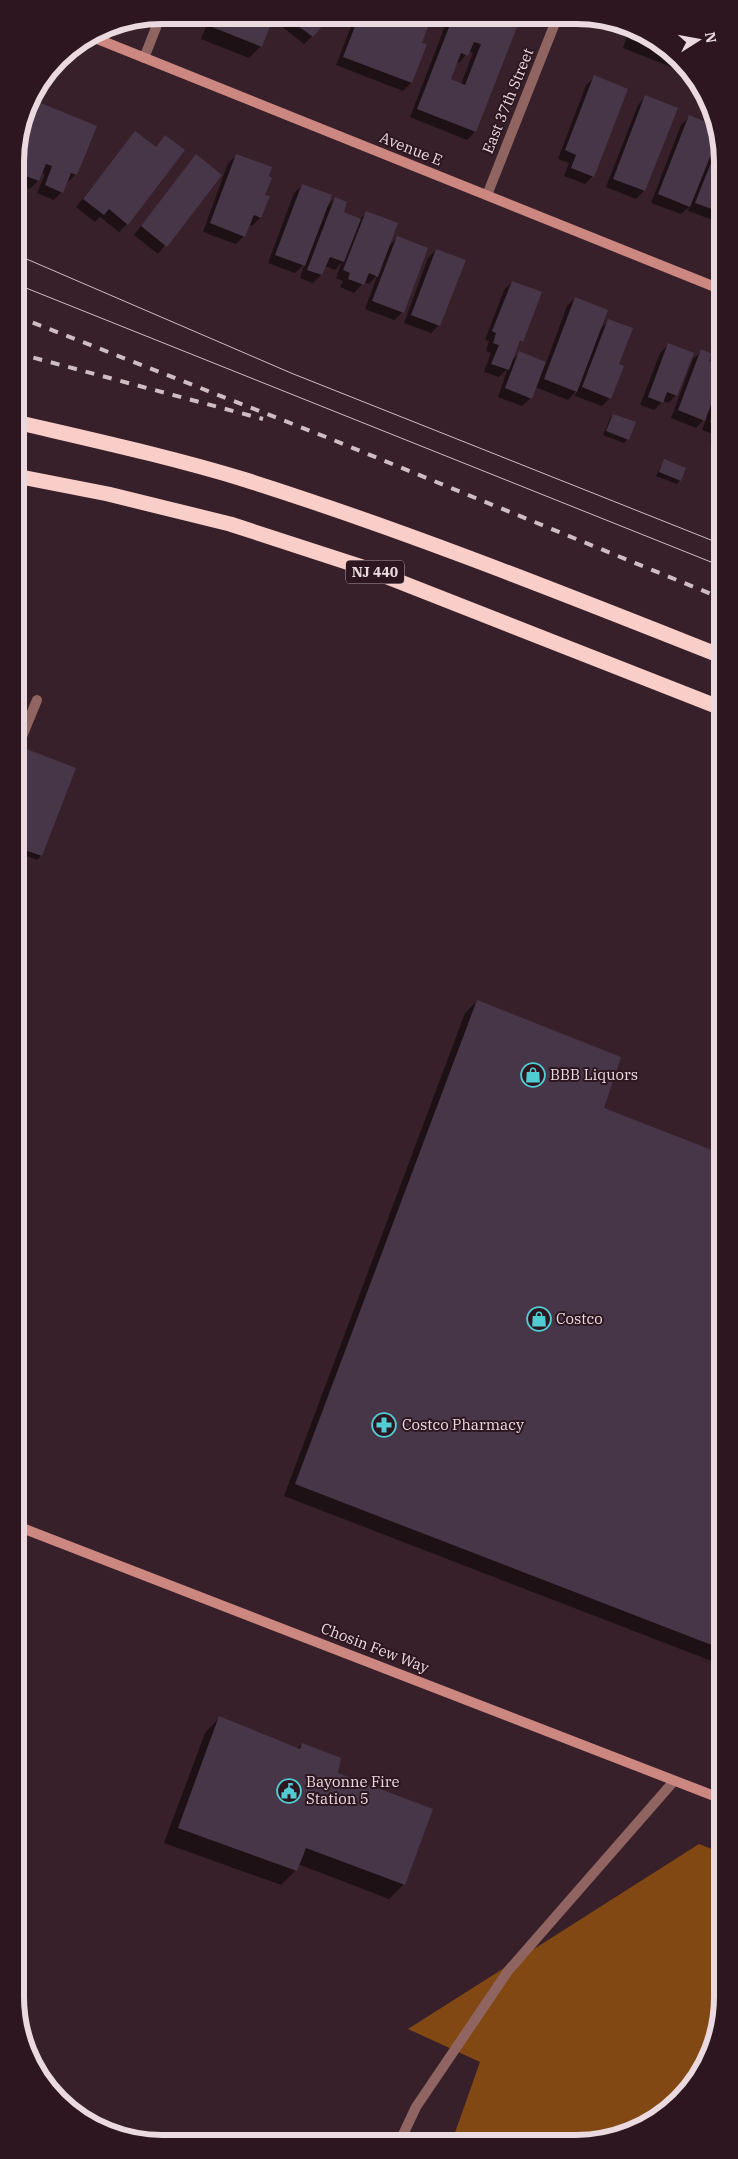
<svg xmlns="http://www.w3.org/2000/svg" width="738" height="2159" font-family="'IBM Plex Serif',serif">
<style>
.forest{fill:#824814}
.shadow{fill:#0007;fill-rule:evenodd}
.building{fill:#473648;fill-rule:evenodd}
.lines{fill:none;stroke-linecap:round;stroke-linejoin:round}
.lane{stroke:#906561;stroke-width:10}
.street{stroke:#906561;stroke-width:10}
.secondary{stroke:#cc8780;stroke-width:10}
.highway{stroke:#f9cec8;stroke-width:15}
.tram{stroke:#cebdc3;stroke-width:1}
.rail{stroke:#cebdc3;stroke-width:4;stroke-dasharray:9 9;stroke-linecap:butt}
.labels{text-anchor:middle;stroke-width:4;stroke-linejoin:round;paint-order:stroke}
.shield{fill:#2d161f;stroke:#b19fa6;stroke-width:1}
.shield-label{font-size:14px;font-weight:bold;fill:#eadae0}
.street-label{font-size:15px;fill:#eadae0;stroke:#2d161f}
.poi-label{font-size:15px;fill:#eadae0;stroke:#2d161f;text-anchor:start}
.rim{fill:none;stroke:#eadae0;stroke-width:6}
</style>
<rect width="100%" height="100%" fill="#372029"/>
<!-- forest -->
<polygon class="forest" points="699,1844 722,1853 723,2006 712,2053 687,2094 650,2124 605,2141 452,2141 480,2062 408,2029"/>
<!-- shadow -->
<g class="shadow">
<polygon points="211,15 273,16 261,46 249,58 201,39"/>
<polygon points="281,16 330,16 320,29 304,44 276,22"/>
<polygon points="355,16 407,17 427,25 420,43 425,45 411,83 403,91 336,65"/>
<path d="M479 17H520L475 132 467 140 410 117 445 26 453 18 476 26ZM469 51 473 53 461 84 449 80 456 62 459 63Z"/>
<polygon points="630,27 649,35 679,59 671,67 623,48"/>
<polygon points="595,77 593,176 585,184 564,176 569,163 558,159 586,85"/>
<polygon points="646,96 644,191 636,199 606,187 638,105"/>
<polygon points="31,100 76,174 68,182 66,182 62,192 54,200 37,193 45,174 41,173 38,181 30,189 15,183 15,152"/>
<polygon points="689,117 717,128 719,131 714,144 720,138 720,213 713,220 688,211 690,206 681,214 651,203 681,125"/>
<polygon points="135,133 155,148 165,137 127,224 119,232 100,217 95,222 76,207"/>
<polygon points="237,155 264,195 268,197 260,218 252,226 249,224 244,236 236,244 203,232 228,163"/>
<polygon points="196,156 221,175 158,254 134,235"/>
<polygon points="303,185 326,208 335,198 342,213 359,220 366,213 387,248 397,238 403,312 394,320 365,309 378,274 369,284 364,282 354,293 340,287 343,281 336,278 342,262 335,270 325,266 321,275 313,283 300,278 305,263 295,273 268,263 294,193"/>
<polygon points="436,250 439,325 431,333 404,323 428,258"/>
<polygon points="512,282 522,341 516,346 510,362 520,353 546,363 567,306 575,298 599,330 609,320 618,365 610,398 602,406 575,396 577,390 568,400 535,387 531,398 522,406 498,397 508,368 499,377 484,372 491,353 486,351 489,341 485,340 504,290"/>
<polygon points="668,345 676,395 668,403 663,401 654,410 640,405 660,353"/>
<polygon points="702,351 708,362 720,367 721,446 710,442 713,434 702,430 707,416 696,428 671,418 693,359"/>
<polygon points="613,415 628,439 624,443 603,435 610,419"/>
<polygon points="664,461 680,480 677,484 656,476"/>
<polygon points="16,747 74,769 41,856 37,860 16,852"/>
<polygon points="477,1001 602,1109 722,1155 722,1665 284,1496 465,1013"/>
<polygon points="219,1718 297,1749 302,1744 337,1774 404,1884 389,1899 298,1864 296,1870 281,1885 164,1843 205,1733"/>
</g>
<!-- building -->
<g class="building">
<polygon points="217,15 274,16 262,47 212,27"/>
<polygon points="285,16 331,16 313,37"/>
<polygon points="359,16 412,17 429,24 422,43 427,44 412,83 343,57"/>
<path d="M453 17 480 26 483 17H521L476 132 417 109ZM474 42 481 44 465 85 451 79 461 53 468 56Z"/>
<polygon points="634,29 649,35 681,60 630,39"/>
<polygon points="594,75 628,89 594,177 571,168 576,155 565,150"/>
<polygon points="645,95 678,108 645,191 613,179"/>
<polygon points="31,99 97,126 77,175 71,173 63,193 45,185 52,166 46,164 39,181 15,172 15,157 18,152 16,151"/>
<polygon points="689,115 716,126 720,132 690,207 658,194"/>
<polygon points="135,131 156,147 165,135 185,150 128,225 109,209 104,215 83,199"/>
<polygon points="720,140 720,212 695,203"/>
<polygon points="196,154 222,175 167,247 141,226"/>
<polygon points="236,154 272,167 269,176 272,178 265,195 270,196 261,218 254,215 245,237 210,223"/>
<polygon points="302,184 332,195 305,266 275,255"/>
<polygon points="335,197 347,202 344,212 361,219 344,262 330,257 322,275 307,270"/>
<polygon points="366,211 398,223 378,277 369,273 364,285 348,279 350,273 343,270"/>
<polygon points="397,236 428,248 404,313 372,301"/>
<polygon points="436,249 466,260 440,326 411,315"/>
<polygon points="512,281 542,292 523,342 520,341 509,370 491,364 499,345 493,343 496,333 492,331"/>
<polygon points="575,297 608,310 577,392 544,379"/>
<polygon points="608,319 633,328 619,364 624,366 611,399 582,387"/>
<polygon points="668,343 694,353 677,396 667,392 663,403 648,397"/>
<polygon points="701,349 712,354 709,361 720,365 720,380 705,421 678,410"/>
<polygon points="519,351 546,362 532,399 505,388"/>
<polygon points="720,393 721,435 717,433 720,426 710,422"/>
<polygon points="613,414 636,422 629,440 606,431"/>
<polygon points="664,459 686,468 681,481 659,472"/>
<polygon points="16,745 76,768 42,856 16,847"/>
<polygon points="477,1000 621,1057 604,1108 722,1154 722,1649 295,1484"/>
<polygon points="219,1716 300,1749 302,1743 341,1758 338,1773 433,1809 405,1885 306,1848 297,1871 178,1828"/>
</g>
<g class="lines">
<!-- lane -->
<g class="lane">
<polyline points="18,746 37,700"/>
<polyline points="400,2141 416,2107 508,1971 674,1781"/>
</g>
<!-- street -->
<g class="street">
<polyline points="144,58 161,15"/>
<polyline points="487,195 557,18"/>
</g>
<!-- secondary -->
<g class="secondary">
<polyline points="90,36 720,289"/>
<polyline points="17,1526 722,1799"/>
</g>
<!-- highway -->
<g class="highway">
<path d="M16 422C93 440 171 457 246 480 407 531 564 594 721 656"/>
<polyline points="16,476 108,494 230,524 362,567 721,708"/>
</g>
<!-- tram -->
<g class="tram">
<polyline points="15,254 291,373 721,544"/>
<polyline points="16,284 721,566"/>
</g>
<!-- rail -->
<g class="rail">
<polyline points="16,316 326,437 721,598"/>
<polyline points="16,353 263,419"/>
</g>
</g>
<!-- icons -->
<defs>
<g id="shop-ring" transform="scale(1.25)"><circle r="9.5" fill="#2d161f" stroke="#51ccd2" stroke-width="1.5"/><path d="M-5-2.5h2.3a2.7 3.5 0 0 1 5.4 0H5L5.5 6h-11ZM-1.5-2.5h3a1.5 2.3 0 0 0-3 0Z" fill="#51ccd2"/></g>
<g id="pharmacy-ring" transform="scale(1.25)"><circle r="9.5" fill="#2d161f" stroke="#51ccd2" stroke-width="1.5"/><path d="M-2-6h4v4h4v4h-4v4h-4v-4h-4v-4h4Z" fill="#51ccd2"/></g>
<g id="civic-ring" transform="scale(1.25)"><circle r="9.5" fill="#2d161f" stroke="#51ccd2" stroke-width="1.5"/><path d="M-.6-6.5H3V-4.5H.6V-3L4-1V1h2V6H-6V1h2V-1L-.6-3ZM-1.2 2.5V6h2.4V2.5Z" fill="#51ccd2"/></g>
</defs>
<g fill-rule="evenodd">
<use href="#shop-ring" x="533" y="1075"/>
<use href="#shop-ring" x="539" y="1319"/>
<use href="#pharmacy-ring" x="384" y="1425"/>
<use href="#civic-ring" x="289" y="1791"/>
</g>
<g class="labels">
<!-- shield labels -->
<rect class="shield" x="346" y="560.5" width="58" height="23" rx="4"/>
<g class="shield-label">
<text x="375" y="577">NJ 440</text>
</g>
<!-- street labels -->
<g class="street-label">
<text transform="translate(508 101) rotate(-68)" y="5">East 37th Street</text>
<text transform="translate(411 149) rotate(22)" y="5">Avenue E</text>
<text transform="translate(375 1648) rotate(21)" y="5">Chosin Few Way</text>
</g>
<!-- poi labels -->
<g class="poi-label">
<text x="550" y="1080">BBB Liquors</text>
<text x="556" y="1324">Costco</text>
<text x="402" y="1430">Costco Pharmacy</text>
<text x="306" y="1787">Bayonne Fire<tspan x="306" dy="17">Station 5</tspan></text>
</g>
</g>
<!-- crop -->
<path d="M0 0H738V2159H0ZM162 24H576A138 138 0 0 1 714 162V1997A138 138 0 0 1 576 2135H162A138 138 0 0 1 24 1997V162A138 138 0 0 1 162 24Z" fill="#2d161f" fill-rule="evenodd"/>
<path class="rim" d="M162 24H576A138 138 0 0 1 714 162V1997A138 138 0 0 1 576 2135H162A138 138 0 0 1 24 1997V162A138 138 0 0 1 162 24Z"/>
<!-- north arrow -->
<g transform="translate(698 40) rotate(79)" stroke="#2d161f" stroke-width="4" paint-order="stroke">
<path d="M0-4L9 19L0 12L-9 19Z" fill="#eadae0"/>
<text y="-8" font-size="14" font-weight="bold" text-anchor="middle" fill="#eadae0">N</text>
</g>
</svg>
